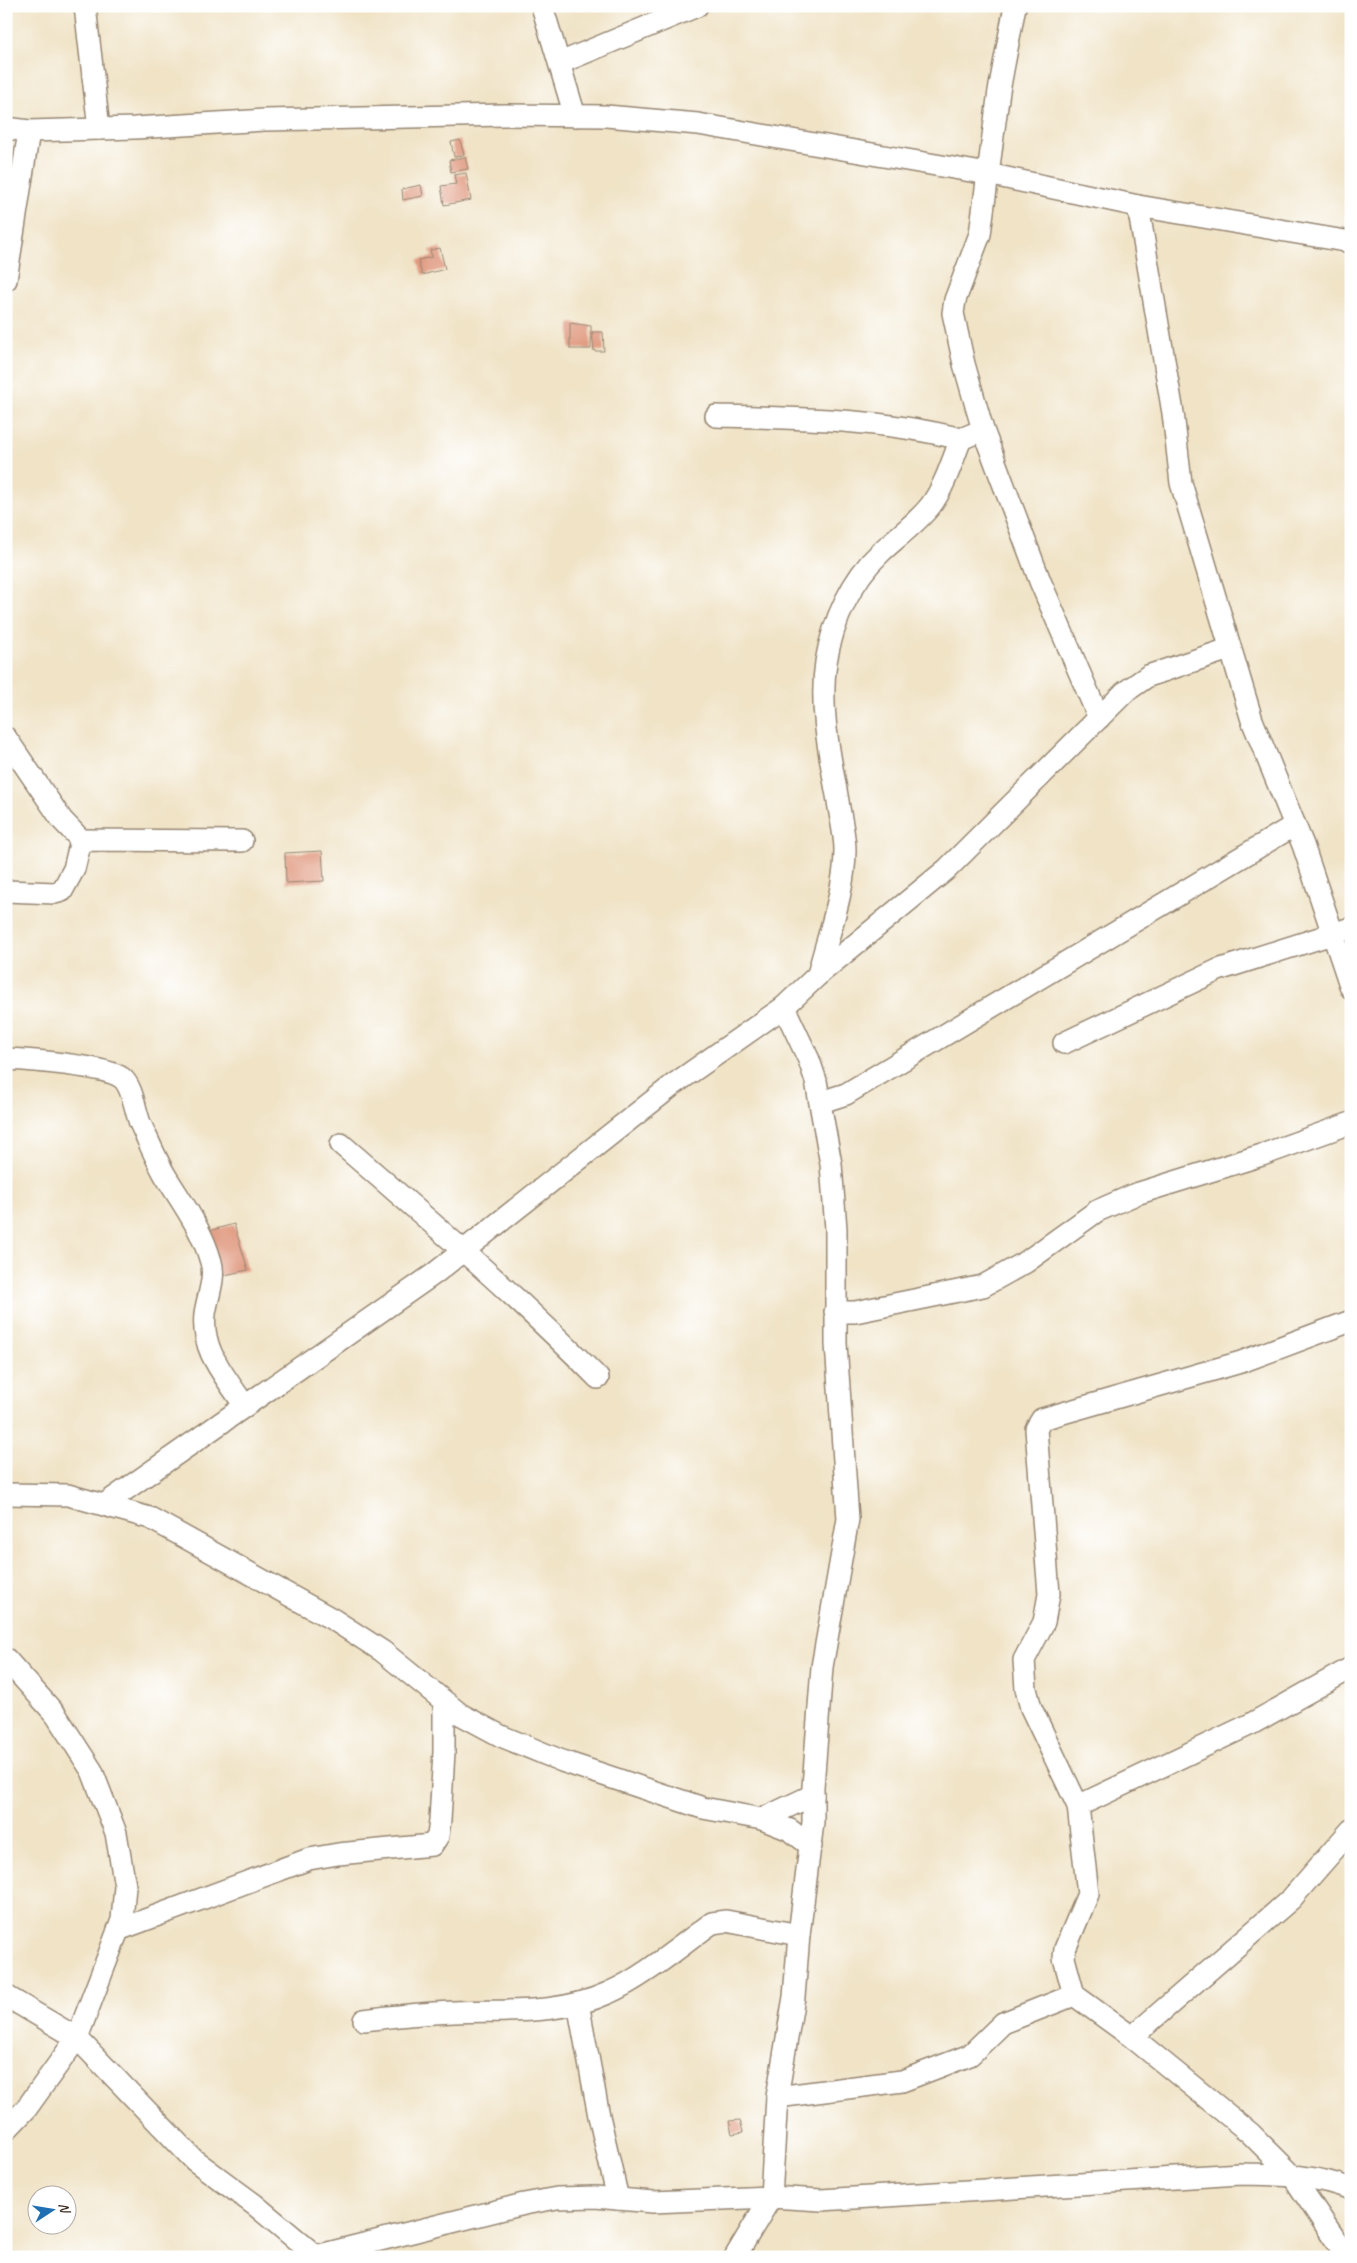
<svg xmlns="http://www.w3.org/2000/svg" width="1357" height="2263" font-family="Caveat,sans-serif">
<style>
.building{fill:#e0997f}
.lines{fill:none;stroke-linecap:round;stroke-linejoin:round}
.minor-casing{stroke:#968672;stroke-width:24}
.minor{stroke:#fff;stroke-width:21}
</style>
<rect width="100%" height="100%" fill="#fff"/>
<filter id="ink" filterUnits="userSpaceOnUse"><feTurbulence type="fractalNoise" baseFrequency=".02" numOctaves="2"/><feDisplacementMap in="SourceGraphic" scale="10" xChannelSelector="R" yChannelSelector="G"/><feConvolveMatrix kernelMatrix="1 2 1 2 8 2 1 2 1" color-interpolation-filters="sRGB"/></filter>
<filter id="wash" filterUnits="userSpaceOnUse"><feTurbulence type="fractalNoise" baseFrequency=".0096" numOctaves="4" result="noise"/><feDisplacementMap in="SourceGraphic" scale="20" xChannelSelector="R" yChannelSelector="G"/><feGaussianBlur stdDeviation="1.12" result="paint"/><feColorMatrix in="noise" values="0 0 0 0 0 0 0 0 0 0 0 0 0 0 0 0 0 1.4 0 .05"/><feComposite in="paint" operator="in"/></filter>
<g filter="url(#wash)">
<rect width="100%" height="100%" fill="#f0e3c6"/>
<g id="blocks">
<!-- building -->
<g class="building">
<polygon points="460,140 464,155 454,157 451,142"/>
<polygon points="465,157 468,169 451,172 449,160"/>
<polygon points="466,173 471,200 444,205 441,186 456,184 454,175"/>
<polygon points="421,185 423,196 403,200 402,189"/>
<polygon points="440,248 445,269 422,275 418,260 432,257 430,250"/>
<polygon points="570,323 591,326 591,349 570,349"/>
<polygon points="592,332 603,332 604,351 594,351"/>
<polygon points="322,851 324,881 286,883 285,853"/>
<polygon points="234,1224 248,1270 220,1276 205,1232"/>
<polygon points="740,2120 743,2132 732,2134 729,2121"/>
</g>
</g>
</g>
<g filter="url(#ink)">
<use href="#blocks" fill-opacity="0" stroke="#968672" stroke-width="1"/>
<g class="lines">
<!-- minor casing -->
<g class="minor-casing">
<g id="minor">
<polyline points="85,6 99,129"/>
<polyline points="542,6 575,116"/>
<polyline points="1015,6 999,91 980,234 955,300 953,313 964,364 983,430 1040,581 1099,718"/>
<polyline points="560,63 697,6"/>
<polyline points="6,128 29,131 135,128 265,120 505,115 606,116 698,124 988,174 1138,206 1351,242"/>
<polyline points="1138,206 1173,413 1181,483 1252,720 1303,845 1351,988"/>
<polyline points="6,280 29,131"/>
<path d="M716 416C797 418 882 419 961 439L973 434"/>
<polyline points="6,738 62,820 81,840"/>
<polyline points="6,891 55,893 62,891 74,869 81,840 242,841"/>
<path d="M818 975C828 934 845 892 845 850 845 834 840 817 838 801 830 756 819 708 826 662 833 621 851 580 881 552 898 536 917 523 931 505 945 486 952 461 961 439"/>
<polyline points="1064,1043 1218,970 1351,928"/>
<path d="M6 1059C28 1060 107 1066 122 1078 133 1087 135 1111 140 1123 148 1140 156 1159 165 1175 182 1203 202 1229 211 1262 216 1278 207 1298 205 1314 201 1352 225 1375 244 1405"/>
<polyline points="821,1102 846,1094 1295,825"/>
<path d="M341 1144C429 1220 516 1295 598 1378"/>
<polyline points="835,1312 855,1312 983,1286 1026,1262 1097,1211 1136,1194 1262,1155 1351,1123"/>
<polyline points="6,1494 68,1495 150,1518 334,1620 382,1651 460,1714 501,1736 562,1761 703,1808 762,1819 790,1830 811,1846"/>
<polyline points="105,1504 434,1274 673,1085 784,1007 818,975 947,869 1125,692 1148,676 1229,649"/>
<polyline points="6,1659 56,1715 92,1771 116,1833 125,1886 122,1920 77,2038 26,2109 6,2130"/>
<polyline points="1078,1806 1031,1708 1026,1689 1024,1660 1044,1622 1049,1594 1036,1429 1042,1419 1241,1362 1351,1321"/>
<polyline points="762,1819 813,1795"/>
<polyline points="118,1930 309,1859 338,1854 432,1845 438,1836 440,1820 444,1752 444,1703"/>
<polyline points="1074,1995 1064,1958 1065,1949 1088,1894 1078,1806 1251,1724 1351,1668"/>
<polyline points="6,1996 77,2038 194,2160 255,2205 317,2257"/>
<polyline points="578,2003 599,2116 618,2199"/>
<path d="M364 2020C394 2016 424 2013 454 2012 506 2010 560 2015 608 1993 643 1978 680 1946 712 1923L726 1921 799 1935"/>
<polyline points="1132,2037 1291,1899 1351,1830"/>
<polyline points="777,2097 902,2081 970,2055 1003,2023 1074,1995 1132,2037 1250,2133 1292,2175 1347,2257"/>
<path d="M312 2257 524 2204 557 2198 595 2197 653 2202 771 2197 821 2200 1240 2174C1281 2175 1312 2174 1351 2189"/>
<polyline points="735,2257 771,2197 777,2097 794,1997 799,1935 813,1822 813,1787 822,1667 848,1519 836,1344 836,1229 831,1164 816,1081 809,1060 784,1007"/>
</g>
</g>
<!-- minor -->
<use href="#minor" class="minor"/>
</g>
</g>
<!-- margin -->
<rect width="1357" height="2263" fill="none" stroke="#fff" stroke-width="25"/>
<!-- north arrow -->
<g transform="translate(52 2210) rotate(78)"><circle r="24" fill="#ffffff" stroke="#b1aaa5"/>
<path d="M0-4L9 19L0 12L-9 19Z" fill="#1f6fb2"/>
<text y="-8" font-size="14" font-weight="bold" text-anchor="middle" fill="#3b2a1e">N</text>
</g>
</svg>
